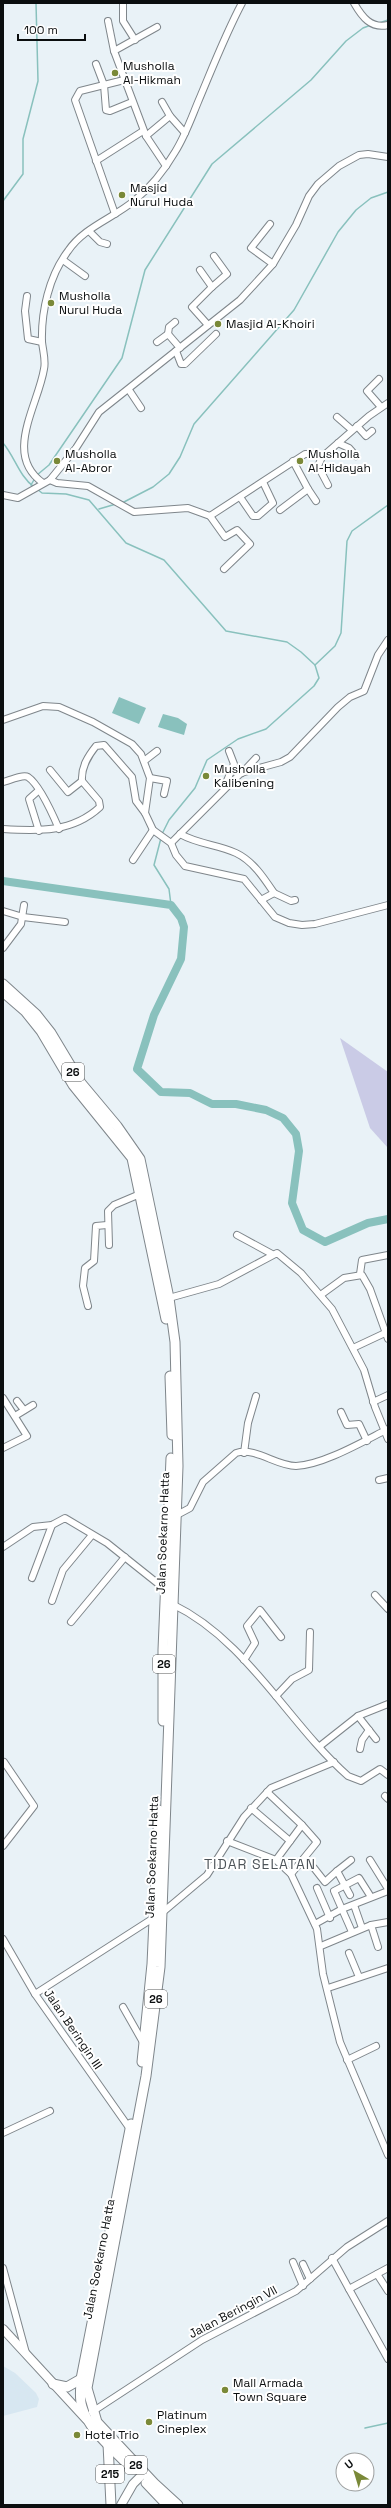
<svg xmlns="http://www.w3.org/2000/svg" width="391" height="2508" font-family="'Space Grotesk',sans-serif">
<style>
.built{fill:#d7e7f1}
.green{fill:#cacbe6}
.water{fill:#89c1bd}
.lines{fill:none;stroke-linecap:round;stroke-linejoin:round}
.stream{stroke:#89c1bd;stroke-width:1.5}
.river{stroke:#89c1bd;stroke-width:8}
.minor-casing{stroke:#7f868b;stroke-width:8}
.major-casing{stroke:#7f868b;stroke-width:10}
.highway-casing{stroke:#7f868b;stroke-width:11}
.minor{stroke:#fff;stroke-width:6}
.major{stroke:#fff;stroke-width:8}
.highway{stroke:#fff;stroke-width:9}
.poi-dot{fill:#7a8938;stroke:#fff;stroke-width:1.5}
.labels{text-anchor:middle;stroke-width:4;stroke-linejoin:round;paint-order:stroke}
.shield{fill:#fff;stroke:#545657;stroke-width:1}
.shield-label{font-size:11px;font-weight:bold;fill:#0b0e0f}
.poi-label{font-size:12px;fill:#0b0e0f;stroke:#fff;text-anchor:start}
.street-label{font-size:12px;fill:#0b0e0f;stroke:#fff}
.quarter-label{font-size:14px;letter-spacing:1px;fill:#4d5459;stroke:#fff}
</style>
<rect width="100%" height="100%" fill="#e9f2f7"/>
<!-- built -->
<polygon class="built" points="3,2366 15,2373 36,2393 39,2399 37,2407 3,2416"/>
<!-- green -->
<polygon class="green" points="340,1038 388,1072 388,1148 370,1128"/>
<!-- water -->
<g class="water">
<polygon points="119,697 146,708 139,724 112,713"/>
<polygon points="163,714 178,718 187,724 184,735 158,727"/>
</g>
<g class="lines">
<!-- stream -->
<g class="stream">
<polyline points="379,23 388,20"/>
<polyline points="3,201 23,174 23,139 38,81 36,3"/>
<path d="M3 443C15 457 19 476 34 487"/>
<polyline points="37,475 49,465 122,358 145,270 212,164 311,80 346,41 363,28 371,25"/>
<polyline points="31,485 35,478"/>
<polyline points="37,489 42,493 66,494 89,500 126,543 164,560 226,631 287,642 301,652 315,665 319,678 314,686 266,729 238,739 207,760 195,788 169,820 162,834"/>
<polyline points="122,503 153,487 169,474 180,457 194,424 294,310 338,232 356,210 371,198 388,192"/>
<polyline points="99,509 116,504"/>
<polyline points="315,665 335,646 341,633 347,541 352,531 388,505"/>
<polyline points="161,838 154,865 169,889 171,905"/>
<polyline points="365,2428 388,2423"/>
</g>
<!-- river -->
<polyline class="river" points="3,881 171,905 181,918 184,927 181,959 154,1015 137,1069 161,1092 190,1093 212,1104 236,1104 266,1110 283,1118 296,1134 299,1151 292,1203 303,1230 325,1242 368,1223 388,1219"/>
<!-- minor casing -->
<g class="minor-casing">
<g id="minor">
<polyline points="123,3 123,21 135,40"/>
<path d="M354 3C362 17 371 29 388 25"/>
<polyline points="108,21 114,51"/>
<polyline points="157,27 114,51 146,136 166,166"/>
<polyline points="96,64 104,85 106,110 110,111 132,102"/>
<polyline points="162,102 170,116 185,133"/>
<polyline points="146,136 170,116"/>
<polyline points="96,161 143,131"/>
<polyline points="115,214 75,100 80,91 124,80"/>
<polyline points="270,224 251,248 273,264"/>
<polyline points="89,231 100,242 107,244"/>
<polyline points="63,260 85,276"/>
<polyline points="200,270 212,287 192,307 208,325"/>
<polyline points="212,287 227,274 214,256"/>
<polyline points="27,296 25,311 28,339 42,342"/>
<polyline points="168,334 169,327 175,322"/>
<polyline points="157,342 168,334 180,348"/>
<polyline points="176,351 181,364 185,364 216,334"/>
<polyline points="379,379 367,391 381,407"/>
<polyline points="129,390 141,408"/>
<polyline points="337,417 352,430"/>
<polyline points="357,426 366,436 372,431"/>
<polyline points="338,443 349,448 356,456"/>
<polyline points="322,457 318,466 328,485"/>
<polyline points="50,480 57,483 88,486 134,512 188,508 210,516 305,454 313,454 322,457 369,416 388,403"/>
<path d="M43 483C3 455 38 406 44 369 46 361 43 351 42 342 41 312 49 276 68 251 84 227 114 218 135 200 151 187 165 169 175 152 185 136 191 119 198 102 212 69 225 35 242 3"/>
<polyline points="308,489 316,501"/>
<polyline points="3,495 18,498 50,480 76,448 99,412 240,300 273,264 296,225 309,196 318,184 339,166 359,155 368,154 388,157"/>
<polyline points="240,497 253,516 258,516 273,503 263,482"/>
<polyline points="280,510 308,489 293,461"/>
<polyline points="210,516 225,537 237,530 250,544 224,569"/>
<polyline points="3,720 43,706 59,707 93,722 132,744 141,754 150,778 145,813 153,830 171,843 176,855 185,866 244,879 275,917 289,923 302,925 315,924 388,905"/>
<polyline points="144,761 157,751"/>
<polyline points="242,773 256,758"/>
<polyline points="150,778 167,781 164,794"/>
<path d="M82 781C81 767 88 756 96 746L104 745 132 777 136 801 145 813"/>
<path d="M3 782C8 781 23 774 28 777 40 785 53 815 59 829"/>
<polyline points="224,788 234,764 229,751"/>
<polyline points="38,791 29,799 39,831"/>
<path d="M3 829C38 831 72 833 100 807L99 801 82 781 68 792 50 770"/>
<path d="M180 834C200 845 217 844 236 853 253 861 264 878 274 893"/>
<polyline points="171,843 241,773 281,762 290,757 338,707 350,697 364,691 378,655 388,640"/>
<polyline points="133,860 153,830"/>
<polyline points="261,900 274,893 291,901 295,900"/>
<polyline points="3,911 23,917 65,922"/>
<polyline points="3,948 21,924 24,905"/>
<polyline points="237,1235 272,1254"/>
<polyline points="109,1245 108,1211 114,1205 140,1194"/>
<polyline points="360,1274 362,1260 388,1255"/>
<polyline points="322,1294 344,1278 362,1275 370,1289 388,1339"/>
<polyline points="169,1298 219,1284 277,1253 301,1273 332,1309 364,1370 375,1407 388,1439"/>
<polyline points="88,1306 83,1286 85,1268 94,1261 96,1226 107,1225"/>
<polyline points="353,1348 385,1333"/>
<polyline points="3,1398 27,1436 3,1448"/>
<polyline points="17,1401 24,1410"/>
<polyline points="373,1402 388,1395"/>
<polyline points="341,1412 347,1425 359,1424 367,1441"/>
<polyline points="15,1416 33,1405"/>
<polyline points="244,1453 248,1423 256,1396"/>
<polyline points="379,1480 388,1478"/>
<path d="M175 1516 190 1508 203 1482 236 1453C256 1447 276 1466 296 1466 323 1465 364 1441 388 1429"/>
<polyline points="3,1547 33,1527 52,1525 65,1518 107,1543 166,1590"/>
<polyline points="32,1578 52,1525"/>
<polyline points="375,1595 388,1609"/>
<polyline points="52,1601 63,1570 92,1535"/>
<path d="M172 1604C247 1640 287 1722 348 1776L361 1781 380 1769 388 1775"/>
<polyline points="71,1622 125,1557"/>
<polyline points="244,1660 255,1643 247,1626 260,1610 281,1637"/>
<polyline points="276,1696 292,1679 309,1670 310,1632"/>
<polyline points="358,1716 376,1739"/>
<polyline points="320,1746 358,1716 388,1704"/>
<polyline points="360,1749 362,1740 369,1730"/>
<polyline points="267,1792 302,1825 276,1860"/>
<polyline points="385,1796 388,1799"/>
<polyline points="251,1808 290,1841"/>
<polyline points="227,1841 276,1860 291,1874 317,1929 323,1974 340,2042 388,2155"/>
<polyline points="3,1846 34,1806 4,1762"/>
<polyline points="303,1860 314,1868 325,1882 337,1871 350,1895"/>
<polyline points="370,1860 388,1889"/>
<polyline points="337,1871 351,1860"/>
<polyline points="291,1874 317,1842 302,1825"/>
<polyline points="317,1888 330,1918"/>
<polyline points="354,1905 362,1928"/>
<polyline points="163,1912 207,1875 244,1817 271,1788 334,1762"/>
<polyline points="315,1924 342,1909 388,1891"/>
<polyline points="371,1925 378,1947"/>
<polyline points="352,1932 334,1891 359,1878 371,1897"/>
<polyline points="3,1939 35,1994 130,2129"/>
<polyline points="321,1946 371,1925 388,1922"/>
<polyline points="349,1953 359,1977"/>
<polyline points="328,1988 388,1968"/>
<polyline points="35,1994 155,1917"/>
<polyline points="123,2007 144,2044"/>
<polyline points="347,2060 376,2046"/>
<polyline points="3,2133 50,2111"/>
<polyline points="332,2258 349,2289 388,2268"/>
<polyline points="293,2262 303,2286"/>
<polyline points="303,2264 310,2279"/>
<polyline points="3,2268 26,2353"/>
<polyline points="377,2274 388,2291"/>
<polyline points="349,2289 388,2359"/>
<polyline points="92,2412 202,2340 296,2291 347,2247 388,2221"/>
</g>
</g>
<!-- major casing -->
<g class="major-casing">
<g id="major">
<polyline points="3,2329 86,2419"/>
<polyline points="121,2505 133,2484 144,2473"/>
</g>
</g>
<!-- highway casing -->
<g class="highway-casing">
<g id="highway">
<polyline points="3,984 36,1014 51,1033 81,1083 117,1126 140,1159 169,1298 175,1342 178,1466 160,1967 146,2076 87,2388 97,2422 154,2483 178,2505"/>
<polyline points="3,992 25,1011 41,1031 73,1085 132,1158 166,1319"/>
<polyline points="170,1376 172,1435"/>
<polyline points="163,1721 163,1650 171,1458"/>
<polyline points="142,2062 152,1964 159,1810"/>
<polyline points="53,2384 67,2387 81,2379"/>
<polyline points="108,2444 111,2505"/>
<path d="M128 2465C113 2449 88 2429 82 2407 79 2398 81 2388 81 2379L131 2124"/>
<polyline points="146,2483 167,2505"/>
</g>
</g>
<!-- minor -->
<use href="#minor" class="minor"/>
<!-- major -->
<use href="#major" class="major"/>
<!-- highway -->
<use href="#highway" class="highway"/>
</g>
<!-- markers -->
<g class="poi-dot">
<circle cx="115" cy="73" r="4"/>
<circle cx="122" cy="195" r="4"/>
<circle cx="51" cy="303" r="4"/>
<circle cx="218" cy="324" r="4"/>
<circle cx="57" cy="461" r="4"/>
<circle cx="300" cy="461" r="4"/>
<circle cx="206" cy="776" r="4"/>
<circle cx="225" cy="2390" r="4"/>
<circle cx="149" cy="2422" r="4"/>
<circle cx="77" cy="2435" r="4"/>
</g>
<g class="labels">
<!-- shield labels -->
<g class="shield">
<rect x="62" y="1063" width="22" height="18" rx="3"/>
<rect x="153" y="1655" width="22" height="18" rx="3"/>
<rect x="145" y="1990" width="22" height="18" rx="3"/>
<rect x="125" y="2456" width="22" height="18" rx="3"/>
<rect x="96" y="2465" width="28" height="18" rx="3"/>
</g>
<g class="shield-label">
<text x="73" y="1076">26</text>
<text x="164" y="1668">26</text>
<text x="156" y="2003">26</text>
<text x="136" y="2469">26</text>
<text x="110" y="2478">215</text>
</g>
<!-- poi labels -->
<g class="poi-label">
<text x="123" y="70">Musholla<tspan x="123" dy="14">Al-Hikmah</tspan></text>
<text x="130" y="192">Masjid<tspan x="130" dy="14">Nurul Huda</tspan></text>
<text x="59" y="300">Musholla<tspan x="59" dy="14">Nurul Huda</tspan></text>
<text x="226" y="328">Masjid Al-Khoiri</text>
<text x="65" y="458">Musholla<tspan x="65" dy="14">Al-Abror</tspan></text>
<text x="308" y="458">Musholla<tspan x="308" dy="14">Al-Hidayah</tspan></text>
<text x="214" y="773">Musholla<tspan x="214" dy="14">Kalibening</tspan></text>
<text x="233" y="2387">Mall Armada<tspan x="233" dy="14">Town Square</tspan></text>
<text x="157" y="2419">Platinum<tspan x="157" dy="14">Cineplex</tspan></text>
<text x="85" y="2439">Hotel Trio</text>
</g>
<!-- street labels -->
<g class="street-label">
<text transform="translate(163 1533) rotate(-88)" y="4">Jalan Soekarno Hatta</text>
<text transform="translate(152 1857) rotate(-88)" y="4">Jalan Soekarno Hatta</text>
<text transform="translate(73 2029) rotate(56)" y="4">Jalan Beringin III</text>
<text transform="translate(99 2259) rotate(-79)" y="4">Jalan Soekarno Hatta</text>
<text transform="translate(233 2312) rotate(-28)" y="4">Jalan Beringin VII</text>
</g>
<!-- quarter labels -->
<g class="quarter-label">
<text x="260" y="1869">TIDAR SELATAN</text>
</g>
</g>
<!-- border -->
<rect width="391" height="2508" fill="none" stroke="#0b0e0f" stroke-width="8"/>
<!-- north arrow -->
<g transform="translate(355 2472) rotate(322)"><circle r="19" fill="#ffffff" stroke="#9d9f9f"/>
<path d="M0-3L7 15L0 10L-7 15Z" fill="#7a8938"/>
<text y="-6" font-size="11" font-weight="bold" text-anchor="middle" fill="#0b0e0f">U</text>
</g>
<!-- scale -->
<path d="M18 34v6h67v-6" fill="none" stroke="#0b0e0f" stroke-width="2"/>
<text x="24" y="34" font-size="12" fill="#0b0e0f" stroke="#ffffff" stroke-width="3" paint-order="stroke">100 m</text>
</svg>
